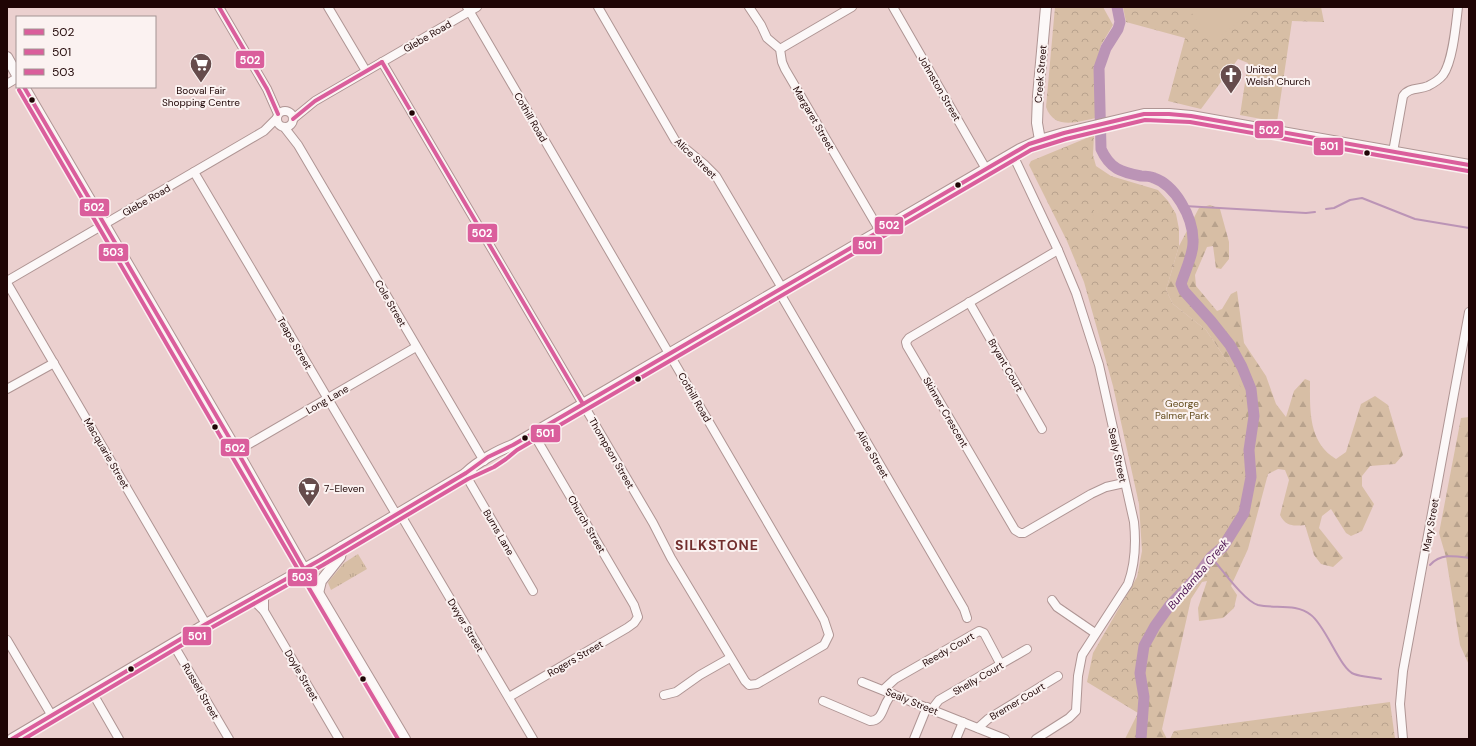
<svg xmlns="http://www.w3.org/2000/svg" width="1476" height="746" font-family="'DM Sans',sans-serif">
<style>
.grass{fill:url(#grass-tufts)}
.forest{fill:url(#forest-firs)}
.park{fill:url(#park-crowns)}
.garden{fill:#d7bea5}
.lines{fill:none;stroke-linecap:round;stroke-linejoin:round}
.stream{stroke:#bb94b6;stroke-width:2}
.river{stroke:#bb94b6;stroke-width:11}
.minor-casing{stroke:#af9594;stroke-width:10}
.major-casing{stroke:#af9594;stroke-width:12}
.minor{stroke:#fcf8f8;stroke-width:8}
.major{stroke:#fcf8f8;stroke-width:10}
.bus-1-casing{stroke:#fbf2f1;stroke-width:7}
.bus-2-casing{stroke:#fbf2f1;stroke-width:7}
.bus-3-casing{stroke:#fbf2f1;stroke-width:7}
.bus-1{stroke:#da5e9c;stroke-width:4}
.bus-2{stroke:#da5e9c;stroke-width:4}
.bus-3{stroke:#da5e9c;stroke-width:4}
.bus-dot{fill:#1f0505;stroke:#fbf2f1;stroke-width:1.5}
.labels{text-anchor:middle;stroke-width:4;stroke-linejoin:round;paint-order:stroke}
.street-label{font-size:10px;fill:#1f0505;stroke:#fbf2f1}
.poi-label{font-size:10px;fill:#1f0505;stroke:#fbf2f1;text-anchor:start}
.park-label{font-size:10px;fill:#644d1e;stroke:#fbf2f1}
.water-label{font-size:11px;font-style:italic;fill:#480f4e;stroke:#fbf2f1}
.district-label{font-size:14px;font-weight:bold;letter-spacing:1px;fill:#722e2d;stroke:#fbf2f1}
.line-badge{stroke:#fbf2f1;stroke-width:1.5}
.badge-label{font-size:11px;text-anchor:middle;font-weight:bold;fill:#fff}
</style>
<defs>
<pattern id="grass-tufts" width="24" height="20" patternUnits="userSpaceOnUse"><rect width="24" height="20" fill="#d7bea5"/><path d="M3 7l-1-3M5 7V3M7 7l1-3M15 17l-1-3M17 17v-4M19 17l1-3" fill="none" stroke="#b8a28d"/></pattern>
<pattern id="forest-firs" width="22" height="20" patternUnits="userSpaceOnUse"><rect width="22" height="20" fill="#d7bea5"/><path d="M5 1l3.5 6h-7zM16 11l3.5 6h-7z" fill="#b8a28d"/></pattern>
<pattern id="park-crowns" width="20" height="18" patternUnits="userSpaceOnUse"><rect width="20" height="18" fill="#d7bea5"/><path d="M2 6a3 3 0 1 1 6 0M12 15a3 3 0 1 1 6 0" fill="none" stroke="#b8a28d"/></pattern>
</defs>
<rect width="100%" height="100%" fill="#ebd0cf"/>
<!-- grass -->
<polygon class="grass" points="358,554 367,569 331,590 328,583 329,581 344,563"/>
<!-- forest -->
<g class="forest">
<path d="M1210 205 1220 209 1229 242V259L1221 269 1216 268 1213 246 1207 247 1195 275 1196 286 1217 311 1222 309 1231 294 1237 291 1244 343 1266 376 1276 404 1286 417 1294 391 1305 379 1310 381C1310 410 1308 442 1336 459L1346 452 1361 404 1375 396 1388 405 1403 455 1395 464 1370 466 1362 476V486L1374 504 1362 531 1351 536 1346 533 1331 509 1322 516 1319 528 1343 558 1333 567 1321 564 1314 555 1305 525C1294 526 1286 527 1280 515L1289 480 1285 470 1278 469 1268 474 1248 549 1231 586 1237 595 1234 608 1223 618 1199 621 1198 608 1207 581 1202 582 1191 599 1162 729 1167 739H1125L1138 713 1139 696 1136 679 1140 644 1165 603 1211 557 1220 540 1244 463V434L1229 364 1206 330 1173 304 1166 290 1179 246 1199 208Z"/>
<polygon points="1469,417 1469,665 1460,645 1446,557 1439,533 1461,418"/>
</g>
<!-- park -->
<g class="park">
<path d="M1055 7H1103L1113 25 1101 45 1095 70 1096 118C1077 122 1054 130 1046 107Z"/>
<polygon points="1123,7 1321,7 1324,22 1292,21 1277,122 1240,115 1248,63 1238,59 1201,109 1168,101 1185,38 1126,22"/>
<polygon points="1094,135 1093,155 1096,166 1111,176 1158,190 1168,201 1176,214 1179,229 1179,246 1166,290 1173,304 1206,330 1229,364 1239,382 1243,399 1246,417 1244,463 1239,510 1211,557 1165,603 1140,644 1136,679 1139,696 1138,713 1087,682 1093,653 1137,577 1142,551 1139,504 1113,386 1084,282 1067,241 1029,165 1031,161"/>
<polygon points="1390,702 1395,739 1170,739 1174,731"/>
</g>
<!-- garden -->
<g class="garden">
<polygon points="1187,7 1258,7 1213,41"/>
<polygon points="1094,209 1103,209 1102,224 1093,223"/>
</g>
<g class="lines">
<!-- stream -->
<g class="stream">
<polyline points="1184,206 1306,213 1315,212"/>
<polyline points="1326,209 1334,208 1350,200 1362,198 1415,219 1469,228"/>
<path d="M1211 557C1221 568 1244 601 1258 605 1275 609 1296 603 1311 615 1326 626 1340 669 1354 674 1362 677 1372 677 1381 679"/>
<path d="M1430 565C1441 553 1455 556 1469 558"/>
</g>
<!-- river -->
<path class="river" d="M1117 7 1120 22 1118 29 1106 48 1099 68 1101 149C1110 169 1121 172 1141 176 1145 176 1150 176 1154 178 1175 185 1193 217 1193 240 1194 253 1185 271 1181 284L1184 291 1211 321 1230 345 1242 367 1251 389 1254 416 1249 450 1251 477 1244 513 1223 547 1211 557 1194 580 1170 605 1155 626 1144 646 1140 673 1144 697 1141 739"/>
<!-- minor casing -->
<g class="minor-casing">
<g id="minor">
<polyline points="219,7 267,89 278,114"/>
<polyline points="328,7 366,71"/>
<polyline points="598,7 675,140 704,164 716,176 782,288"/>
<polyline points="749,7 761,25 767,38 780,49 782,62 785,69 880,231"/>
<polyline points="893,7 986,169"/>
<polyline points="780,49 852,7"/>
<polyline points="382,62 653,523 671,558 745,681 749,685 757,684 824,645 829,635 824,620 811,597 467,7"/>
<polyline points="7,84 17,78"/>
<circle cx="285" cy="119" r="8"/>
<polyline points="293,119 315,101 477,7"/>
<polyline points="284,127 298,145 484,461"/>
<path d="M1393 152 1403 96C1409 87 1419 90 1428 86 1434 83 1439 80 1443 75 1453 61 1456 24 1458 7"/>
<path d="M1012 153 1058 250 1076 293 1099 365 1134 522C1136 542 1135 565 1128 584L1082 655 1078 676 1076 711 1069 718 1036 739"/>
<polyline points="194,172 396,514"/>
<polyline points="1058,250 909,338 906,342 907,346 1015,530 1020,533 1024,533 1091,494 1106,487 1124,483"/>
<polyline points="7,281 264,131 276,119"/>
<polyline points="7,283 206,624"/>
<polyline points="778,290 946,578 964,609 967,618"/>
<polyline points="969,302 1042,429"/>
<polyline points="7,389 54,363"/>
<polyline points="237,451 416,347"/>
<polyline points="465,474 533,591"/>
<polyline points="399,512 533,739"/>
<polyline points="249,600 257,604 264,611 339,739"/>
<polyline points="1052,600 1057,607 1095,633"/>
<polyline points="264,611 264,600 266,591"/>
<polyline points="7,640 52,716"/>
<polyline points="173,644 229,739"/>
<polyline points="862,682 1005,739"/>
<polyline points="883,690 895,679 979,631 984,633 1001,665"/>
<polyline points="92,692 119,739"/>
<polyline points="664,695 676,692 700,675 730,658"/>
<polyline points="509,697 627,628 634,623 638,617 634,605 533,433"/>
<path d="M823 701 870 721C885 721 882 701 893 694"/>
<polyline points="932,709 939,700 1027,649"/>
<polyline points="978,728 988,719 1058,676"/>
<polyline points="914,739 927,707"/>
<polyline points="956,739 963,722"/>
<polyline points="1403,739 1400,704 1403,671 1469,312"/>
</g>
</g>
<!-- major casing -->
<g class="major-casing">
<g id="major">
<polyline points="7,57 17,75"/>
<polyline points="24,87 237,451 304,569 405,739"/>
<polyline points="1040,140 1037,123 1038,96 1046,7"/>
<path d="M466 473C477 462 499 450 513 445L583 404 1020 149 1040 140 1064 133 1144 114H1169L1191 116 1469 165"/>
<polyline points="318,593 321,581 340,557 342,547"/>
<polyline points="12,739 206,624 320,560 465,474 471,471"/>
</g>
</g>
<!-- minor -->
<use href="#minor" class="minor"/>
<!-- major -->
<use href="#major" class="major"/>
<!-- bus-1 casing -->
<g class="bus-1-casing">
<g id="bus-1">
<polyline points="219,7 267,89 278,114"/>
<polyline points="382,62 583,404"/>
<polyline points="24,87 237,451 304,569"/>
<polyline points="293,119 315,101 382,62"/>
<polyline points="12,739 206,624 320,560 466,473 488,457 513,445 1029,144 1064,133 1144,114 1169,114 1191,116 1469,165"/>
</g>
</g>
<!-- bus-2 casing -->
<g class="bus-2-casing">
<polyline id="bus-2" points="24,739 209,629 323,565 468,479 494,467 506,459 517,450 1031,150 1066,139 1145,120 1190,122 1468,171"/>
</g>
<!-- bus-3 casing -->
<g class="bus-3-casing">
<path id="bus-3" d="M19 90C145 306 270 524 398 739"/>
</g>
<!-- bus-1 -->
<use href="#bus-1" class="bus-1"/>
<!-- bus-2 -->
<use href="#bus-2" class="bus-2"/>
<!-- bus-3 -->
<use href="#bus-3" class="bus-3"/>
</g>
<!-- icons -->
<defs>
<g id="supermarket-pin" transform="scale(1.15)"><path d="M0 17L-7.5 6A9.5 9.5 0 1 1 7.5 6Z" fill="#664c4c" stroke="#fbf2f1"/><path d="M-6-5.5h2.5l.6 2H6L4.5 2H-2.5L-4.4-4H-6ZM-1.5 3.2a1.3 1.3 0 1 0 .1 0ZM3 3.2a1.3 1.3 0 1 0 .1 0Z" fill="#fff"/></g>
<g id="church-pin" transform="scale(1.15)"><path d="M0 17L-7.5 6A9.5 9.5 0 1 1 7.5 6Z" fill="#664c4c" stroke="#fbf2f1"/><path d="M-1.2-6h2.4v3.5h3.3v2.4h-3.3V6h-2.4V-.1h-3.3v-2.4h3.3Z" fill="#fff"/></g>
</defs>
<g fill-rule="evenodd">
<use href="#supermarket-pin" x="201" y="64"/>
<use href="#church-pin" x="1231" y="75"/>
<use href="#supermarket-pin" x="309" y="488"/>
</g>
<!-- markers -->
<g class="bus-dot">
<circle cx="32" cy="100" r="3.5"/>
<circle cx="412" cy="113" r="3.5"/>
<circle cx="1367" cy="153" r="3.5"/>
<circle cx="958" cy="185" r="3.5"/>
<circle cx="638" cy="379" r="3.5"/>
<circle cx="215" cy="427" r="3.5"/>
<circle cx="525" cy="438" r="3.5"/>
<circle cx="131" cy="669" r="3.5"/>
<circle cx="363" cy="679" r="3.5"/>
</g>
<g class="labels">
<!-- street labels -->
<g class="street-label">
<text transform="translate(427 36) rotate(-30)" y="4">Glebe Road</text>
<text transform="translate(1040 74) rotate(-85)" y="4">Creek Street</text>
<text transform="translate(940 88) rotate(60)" y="4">Johnston Street</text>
<text transform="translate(531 117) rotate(60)" y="4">Cothill Road</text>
<text transform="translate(814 118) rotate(60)" y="4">Margaret Street</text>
<text transform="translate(696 158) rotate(44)" y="4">Alice Street</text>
<text transform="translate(146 200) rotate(-30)" y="4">Glebe Road</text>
<text transform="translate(391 303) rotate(60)" y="4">Cole Street</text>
<text transform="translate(295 343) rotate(60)" y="4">Teape Street</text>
<text transform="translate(1006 365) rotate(60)" y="4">Bryant Court</text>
<text transform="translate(695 397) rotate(60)" y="4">Cothill Road</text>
<text transform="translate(327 399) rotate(-30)" y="4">Long Lane</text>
<text transform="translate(946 412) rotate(60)" y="4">Skinner Crescent</text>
<text transform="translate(107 453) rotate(60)" y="4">Macquarie Street</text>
<text transform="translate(612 453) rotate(60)" y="4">Thompson Street</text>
<text transform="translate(873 454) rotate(60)" y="4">Alice Street</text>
<text transform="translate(1118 455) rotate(78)" y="4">Sealy Street</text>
<text transform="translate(587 524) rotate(60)" y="4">Church Street</text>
<text transform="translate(1430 525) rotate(-80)" y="4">Mary Street</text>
<text transform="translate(499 532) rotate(60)" y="4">Burns Lane</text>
<text transform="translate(466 625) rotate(59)" y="4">Dwyer Street</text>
<text transform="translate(948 649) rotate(-30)" y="4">Reedy Court</text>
<text transform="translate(575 658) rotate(-30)" y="4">Rogers Street</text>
<text transform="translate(302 675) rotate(60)" y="4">Doyle Street</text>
<text transform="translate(978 678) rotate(-30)" y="4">Shelly Court</text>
<text transform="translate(201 691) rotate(60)" y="4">Russell Street</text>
<text transform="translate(912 701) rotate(22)" y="4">Sealy Street</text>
<text transform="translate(1017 701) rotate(-31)" y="4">Bremer Court</text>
</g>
<!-- poi labels -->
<g class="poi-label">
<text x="1246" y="73">United<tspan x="1246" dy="12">Welsh Church</tspan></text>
<text x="201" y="94" text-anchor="middle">Booval Fair<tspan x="201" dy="12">Shopping Centre</tspan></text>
<text x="324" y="492">7-Eleven</text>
</g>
<!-- park labels -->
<g class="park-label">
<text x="1182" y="407">George<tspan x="1182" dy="12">Palmer Park</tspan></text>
</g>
<!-- water labels -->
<g class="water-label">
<text transform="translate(1198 574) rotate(-50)" y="4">Bundamba Creek</text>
</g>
<!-- district labels -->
<g class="district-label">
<text x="717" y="550">SILKSTONE</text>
</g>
</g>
<g class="line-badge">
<rect x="235" y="50" width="30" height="19" rx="4" fill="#da5e9c"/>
<rect x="1254" y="120" width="30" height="19" rx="4" fill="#da5e9c"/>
<rect x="1313" y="137" width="31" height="19" rx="4" fill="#da5e9c"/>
<rect x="79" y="198" width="31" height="19" rx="4" fill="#da5e9c"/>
<rect x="874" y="216" width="30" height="19" rx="4" fill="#da5e9c"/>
<rect x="467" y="223" width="31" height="20" rx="4" fill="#da5e9c"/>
<rect x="852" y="236" width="31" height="19" rx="4" fill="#da5e9c"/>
<rect x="98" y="243" width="31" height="19" rx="4" fill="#da5e9c"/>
<rect x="530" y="424" width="31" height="19" rx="4" fill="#da5e9c"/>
<rect x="220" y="438" width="30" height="19" rx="4" fill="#da5e9c"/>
<rect x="287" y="568" width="31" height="19" rx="4" fill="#da5e9c"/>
<rect x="182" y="626" width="30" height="20" rx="4" fill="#da5e9c"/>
</g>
<g class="badge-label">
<text x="250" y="64">502</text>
<text x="1269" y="134">502</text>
<text x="1329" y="150">501</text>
<text x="94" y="211">502</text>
<text x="889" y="229">502</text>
<text x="482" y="237">502</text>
<text x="867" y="249">501</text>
<text x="113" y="256">503</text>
<text x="545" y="437">501</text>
<text x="235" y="452">502</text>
<text x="302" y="581">503</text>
<text x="197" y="640">501</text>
</g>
<!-- border -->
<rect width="1476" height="746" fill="none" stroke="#1f0505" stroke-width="16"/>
<!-- legend -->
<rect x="16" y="16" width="140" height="72" fill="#fbf2f1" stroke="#a39393"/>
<rect x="24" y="29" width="20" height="6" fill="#da5e9c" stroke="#a39393"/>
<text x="52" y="36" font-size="12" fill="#1f0505">502</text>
<rect x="24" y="49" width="20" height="6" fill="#da5e9c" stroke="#a39393"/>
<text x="52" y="56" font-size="12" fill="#1f0505">501</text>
<rect x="24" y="69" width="20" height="6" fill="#da5e9c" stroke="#a39393"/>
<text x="52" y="76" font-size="12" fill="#1f0505">503</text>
</svg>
